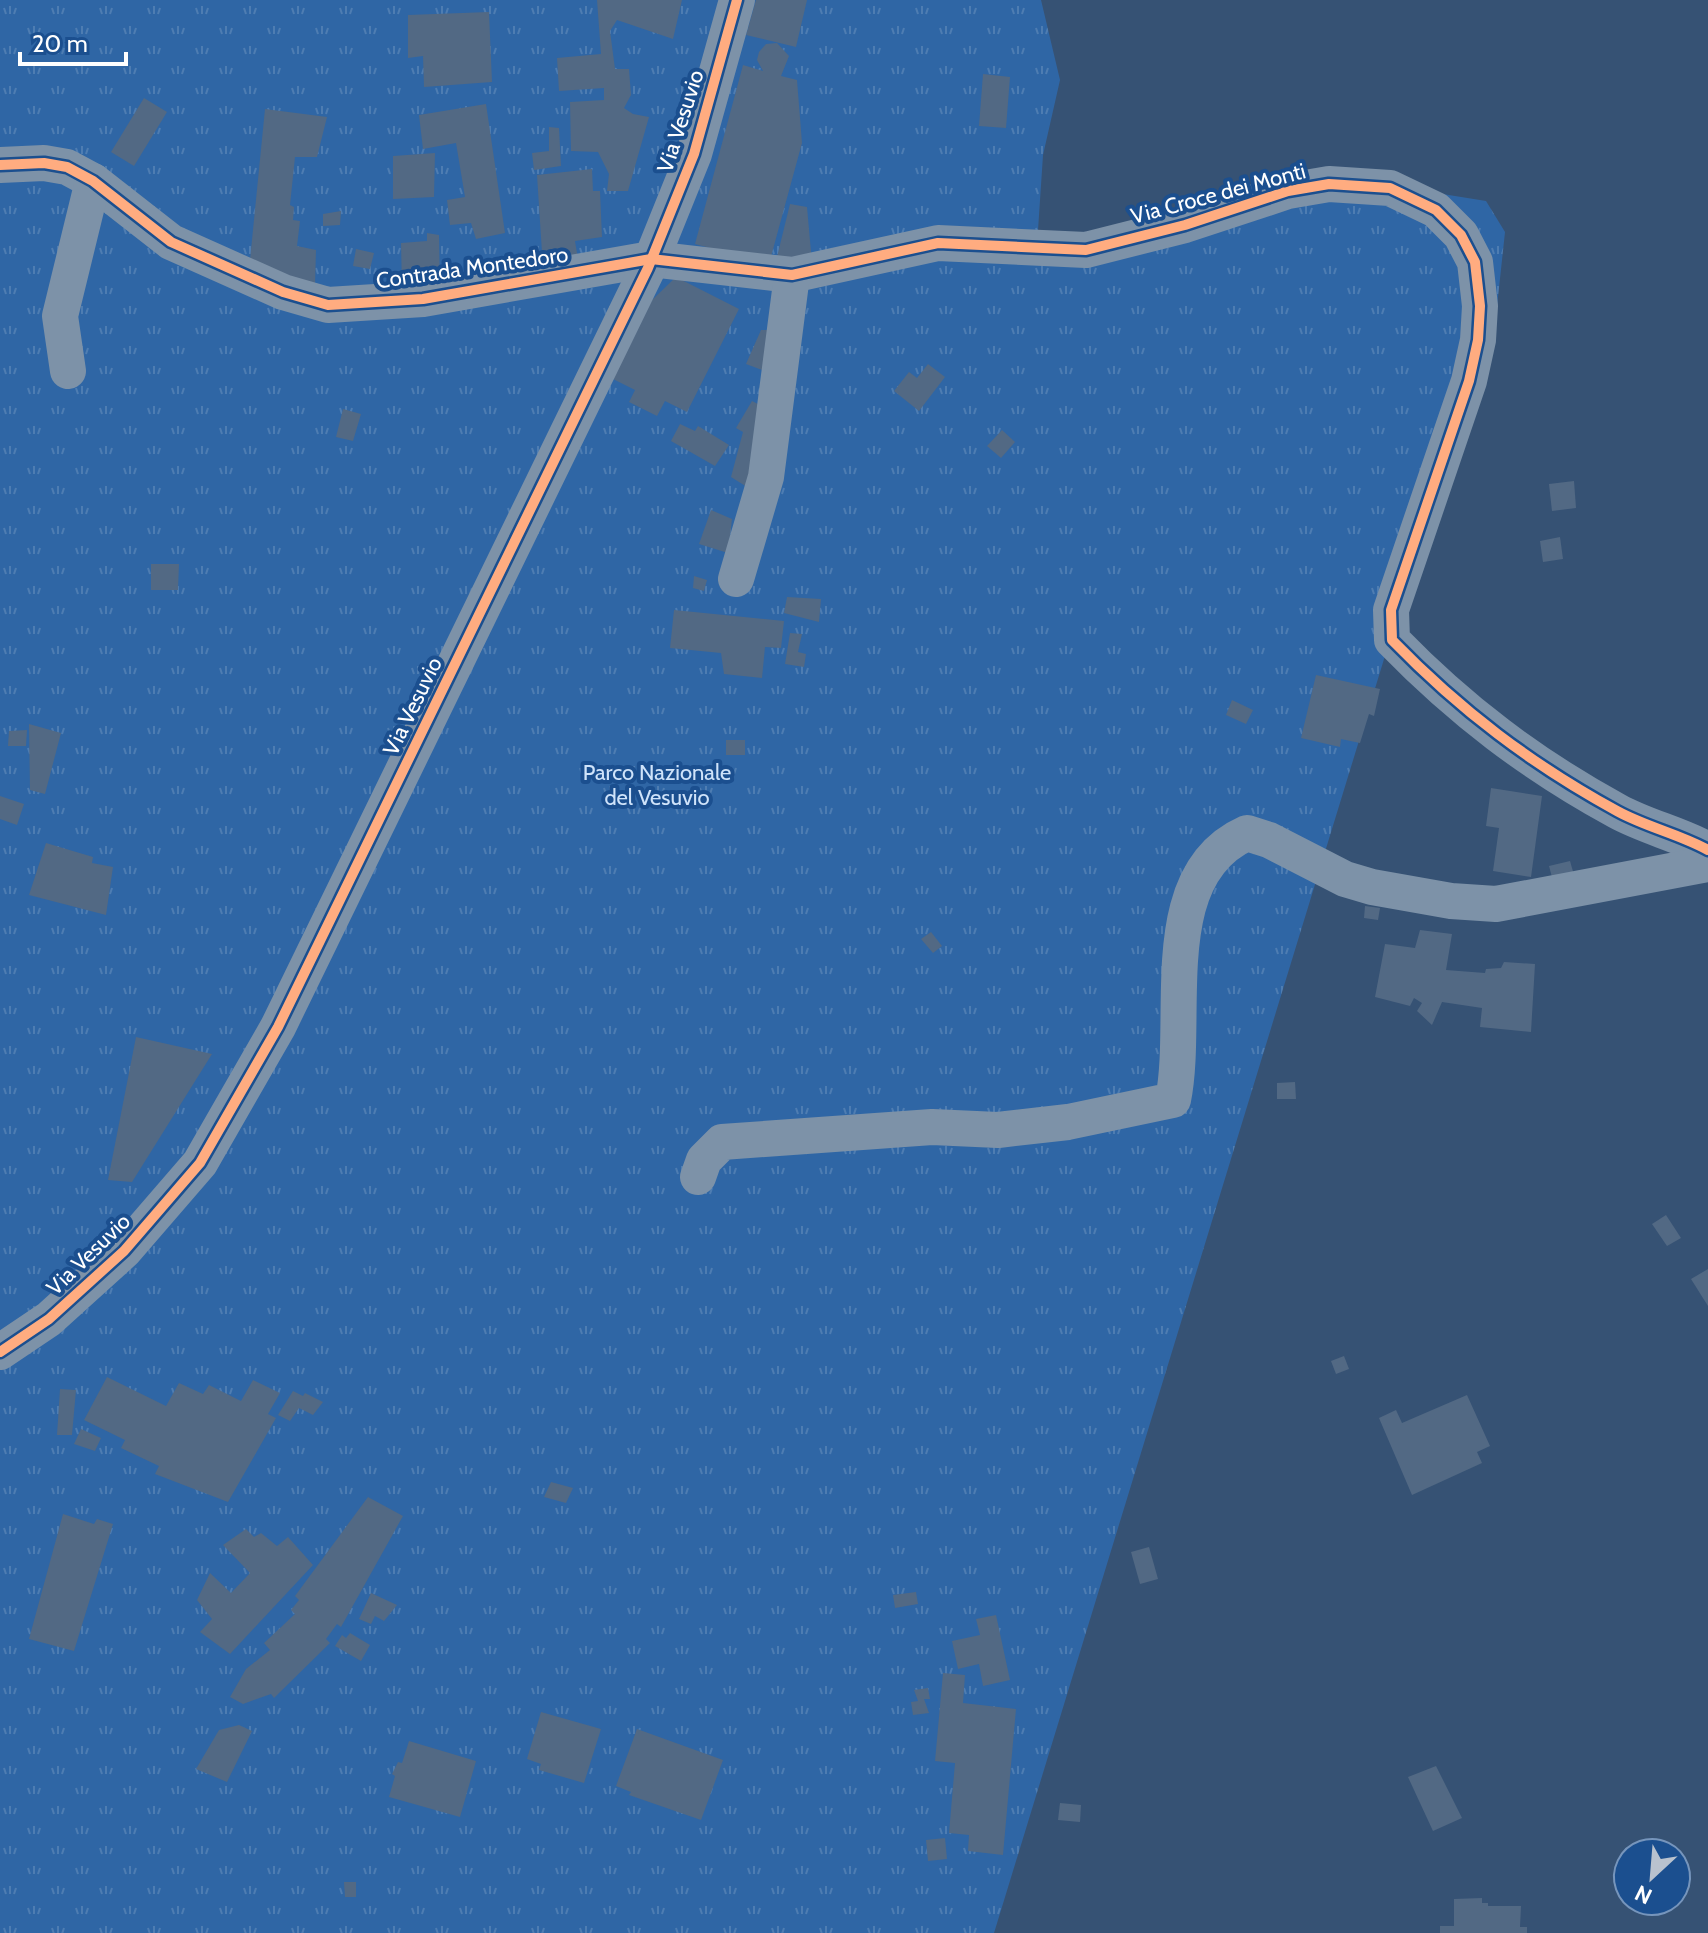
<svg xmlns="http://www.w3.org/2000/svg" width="1708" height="1933" font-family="Cabin,sans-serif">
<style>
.park{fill:url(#park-tufts)}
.building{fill:#526984}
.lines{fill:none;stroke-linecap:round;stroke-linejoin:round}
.minor{stroke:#7d92a8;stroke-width:36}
.cycleway-casing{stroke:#1b4f8f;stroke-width:15}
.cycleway{stroke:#ffac80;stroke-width:10}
.labels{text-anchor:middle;stroke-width:8;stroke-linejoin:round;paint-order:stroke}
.street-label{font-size:22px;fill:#fff;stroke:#1b4f8f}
.park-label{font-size:22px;fill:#cfe3fa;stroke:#1b4f8f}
</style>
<defs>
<pattern id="park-tufts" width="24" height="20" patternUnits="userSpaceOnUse" patternTransform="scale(2)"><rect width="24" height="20" fill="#2f66a5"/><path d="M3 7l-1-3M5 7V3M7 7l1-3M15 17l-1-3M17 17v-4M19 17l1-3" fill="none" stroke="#4e7db2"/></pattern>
</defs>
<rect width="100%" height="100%" fill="#365274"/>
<!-- park -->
<polygon class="park" points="0,0 1041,0 1060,80 1043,155 1037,245 1273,191 1430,192 1486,201 1505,232 1495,325 1388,646 994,1933 0,1933"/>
<!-- building -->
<g class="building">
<polygon points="597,0 682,0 673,39 617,20 610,31 615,69 629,69 631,95 624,108 633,114 649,117 628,191 607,191 609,174 598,152 571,151 570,102 604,100 604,88 559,91 557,58 601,54"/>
<polygon points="756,0 807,0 796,47 746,35"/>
<polygon points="489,12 492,82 424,87 423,56 408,58 408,15"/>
<polygon points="777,43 789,56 781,76 797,80 802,143 769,264 695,244 743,65 763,71 757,60 759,52 766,44"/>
<polygon points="983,74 1010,77 1006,128 979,126"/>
<polygon points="144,98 167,112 134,166 111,152"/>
<polygon points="486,104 505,233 476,239 471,223 450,225 447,200 465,197 456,143 423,149 419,115"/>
<polygon points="265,109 327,117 317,157 295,157 290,205 294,207 293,220 300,221 297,246 316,250 315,286 249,270"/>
<polygon points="549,127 559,128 561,166 534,170 532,153 549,151"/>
<polygon points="435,153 434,197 393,199 393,156"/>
<polygon points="592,169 593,191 600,191 602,237 575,241 579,265 543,268 537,175"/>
<polygon points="790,204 807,207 812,263 775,265"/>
<polygon points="341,211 340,225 323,226 323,214"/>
<polygon points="427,233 439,235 440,289 402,289 401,243 427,241"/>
<polygon points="356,249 374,253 370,269 353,266"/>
<polygon points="676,277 739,309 687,412 665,401 657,416 629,402 635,390 613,379 652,300"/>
<polygon points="761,330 771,330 770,373 746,364"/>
<polygon points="928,364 945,377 919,411 894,391 909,372 917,378"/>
<polygon points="752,401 764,407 747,487 731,477 743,432 736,428"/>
<polygon points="343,409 361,414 353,441 336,437"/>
<polygon points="680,424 695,431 698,426 729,445 715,466 671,441"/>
<polygon points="1002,430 1015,442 1001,458 987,446"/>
<polygon points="1574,481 1576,508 1552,511 1549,484"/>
<polygon points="711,510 732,519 728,553 699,544"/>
<polygon points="1560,537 1563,559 1543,562 1540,541"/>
<polygon points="151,564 179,564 178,590 151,590"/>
<polygon points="694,576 707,580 704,591 693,588"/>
<polygon points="787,597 821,599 819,622 784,613"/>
<polygon points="674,610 784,621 781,648 765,647 762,678 724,674 721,653 670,648"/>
<polygon points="790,633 802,634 798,652 806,654 804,667 785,664"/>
<polygon points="1316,675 1380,689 1374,716 1369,714 1360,743 1341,739 1340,747 1301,738"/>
<polygon points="1232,700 1253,710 1246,724 1226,715"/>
<polygon points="29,724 61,733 45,794 30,790"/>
<polygon points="27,730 26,746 8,746 9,731"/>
<rect x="726" y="740" width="19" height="15"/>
<polygon points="1491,788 1542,796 1531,877 1493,871 1499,828 1486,826"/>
<polygon points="0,796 24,804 17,825 0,819"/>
<polygon points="46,843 93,857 92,863 113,867 106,915 29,895"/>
<polygon points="1570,861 1574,875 1553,881 1549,866"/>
<polygon points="1365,906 1380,908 1378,920 1364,918"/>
<polygon points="1420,930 1452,934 1446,970 1485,973 1486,969 1501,968 1504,962 1535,964 1531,1032 1480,1027 1482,1008 1442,1002 1432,1025 1417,1011 1422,1003 1414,998 1410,1006 1375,997 1385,944 1415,948"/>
<polygon points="931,932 942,946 933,953 921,939"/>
<polygon points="136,1037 212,1054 132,1182 108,1180"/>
<polygon points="1295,1082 1296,1099 1277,1099 1277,1083"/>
<polygon points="1666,1215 1681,1238 1667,1246 1652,1224"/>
<polygon points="1708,1269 1708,1306 1691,1279"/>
<polygon points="1344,1356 1349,1369 1336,1374 1331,1361"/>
<polygon points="107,1377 166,1406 179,1383 203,1394 209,1385 241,1401 253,1380 280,1393 268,1414 276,1418 228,1502 155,1474 159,1466 121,1448 125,1440 84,1420"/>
<polygon points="60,1389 76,1390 72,1435 57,1435"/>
<polygon points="293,1391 303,1396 305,1393 323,1402 313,1415 299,1408 290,1421 278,1415"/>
<polygon points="1467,1395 1490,1446 1477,1452 1482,1463 1412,1495 1379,1418 1396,1410 1402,1423"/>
<polygon points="81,1429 101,1438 95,1451 74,1444"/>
<polygon points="551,1482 573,1488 566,1503 544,1497"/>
<polygon points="368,1497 403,1516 341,1627 337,1624 326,1639 330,1643 274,1698 271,1694 243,1704 230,1697 246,1669 270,1650 264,1643 295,1614 291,1610 299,1600 295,1596"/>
<polygon points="63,1514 94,1524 97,1519 113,1524 74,1651 29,1639"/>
<polygon points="246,1529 254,1537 261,1533 277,1546 288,1537 313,1565 230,1654 200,1632 212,1619 197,1600 210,1573 231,1593 250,1573 223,1545"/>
<polygon points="1149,1547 1158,1579 1140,1584 1131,1552"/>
<polygon points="916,1592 918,1604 895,1608 893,1595"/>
<polygon points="371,1593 397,1605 384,1621 375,1616 371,1624 359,1619"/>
<polygon points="996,1615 1010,1680 983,1686 979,1664 958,1669 952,1641 980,1635 976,1619"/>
<polygon points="350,1633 370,1645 361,1661 335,1646 342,1635 346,1638"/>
<polygon points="943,1673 965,1675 963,1703 1016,1709 1003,1855 968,1851 969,1835 949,1833 955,1763 935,1761"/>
<polygon points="928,1688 930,1699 924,1699 929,1713 913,1715 911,1702 918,1701 914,1690"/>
<polygon points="541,1712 601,1729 584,1783 539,1770 541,1764 527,1759"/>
<polygon points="239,1725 252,1731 227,1782 196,1769 219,1730"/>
<polygon points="637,1729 723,1760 701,1820 629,1795 631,1792 616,1786"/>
<polygon points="409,1741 476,1761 460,1817 389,1797 395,1776 392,1774 398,1762 402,1763"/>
<polygon points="1436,1766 1462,1818 1433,1831 1408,1777"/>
<polygon points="1060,1803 1081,1805 1080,1822 1058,1820"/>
<polygon points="945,1838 947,1859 928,1861 926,1840"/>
<polygon points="344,1882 356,1882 356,1897 345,1897"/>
<polygon points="1482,1898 1482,1903 1488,1903 1488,1906 1521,1906 1520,1927 1527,1927 1527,1933 1440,1933 1440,1926 1454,1926 1454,1899"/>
</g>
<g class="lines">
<!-- minor -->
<g class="minor">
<path d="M0 165 44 163 67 167 93 181 171 242 283 292 328 305 423 299 651 259 792 275 938 243 1086 250 1185 225 1288 191 1329 184 1390 188 1436 210 1461 235 1475 262 1480 306 1478 340 1469 381 1391 610 1392 640C1460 710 1531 764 1617 811 1646 827 1679 834 1708 850"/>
<polyline points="68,371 60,316 93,181"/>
<polyline points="736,579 766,477 792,275"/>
<path d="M698 1177 704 1160 722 1142 932 1127 998 1130 1068 1122 1173 1100C1190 1017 1152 875 1247 833L1269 840 1345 879 1372 887 1451 901 1496 904 1708 864"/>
<polyline points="0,1352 49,1319 124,1251 200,1163 278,1027 648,268 694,154 737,0"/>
</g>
<!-- cycleway casing -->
<g class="cycleway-casing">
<g id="cycleway">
<path d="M0 165 44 163 67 167 93 181 171 242 283 292 328 305 423 299 651 259 792 275 938 243 1086 250 1185 225 1288 191 1329 184 1390 188 1436 210 1461 235 1475 262 1480 306 1478 340 1469 381 1391 610 1392 640C1460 710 1531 764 1617 811 1646 827 1679 834 1708 850"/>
<polyline points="0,1352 49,1319 124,1251 200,1163 278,1027 648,268 694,154 737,0"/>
</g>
</g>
<!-- cycleway -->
<use href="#cycleway" class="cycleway"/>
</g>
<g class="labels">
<!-- street labels -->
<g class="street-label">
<text transform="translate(680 121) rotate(-72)" y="8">Via Vesuvio</text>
<text transform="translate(1218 193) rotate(-15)" y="8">Via Croce dei Monti</text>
<text transform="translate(472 267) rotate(-8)" y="8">Contrada Montedoro</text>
<text transform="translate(412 706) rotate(-64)" y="8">Via Vesuvio</text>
<text transform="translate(88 1254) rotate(-44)" y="8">Via Vesuvio</text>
</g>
<!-- park labels -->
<g class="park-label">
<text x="657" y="780">Parco Nazionale<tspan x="657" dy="25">del Vesuvio</tspan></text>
</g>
</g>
<!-- north arrow -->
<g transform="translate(1652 1877) rotate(206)"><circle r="38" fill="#1b4f8f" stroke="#7695bc" stroke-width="2"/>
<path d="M0-6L14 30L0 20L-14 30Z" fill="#b9c2ce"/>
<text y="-12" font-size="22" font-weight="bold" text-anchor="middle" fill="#ffffff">N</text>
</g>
<!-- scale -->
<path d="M20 52v12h106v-12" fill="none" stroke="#ffffff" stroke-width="4"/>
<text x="32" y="52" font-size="24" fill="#ffffff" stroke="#1b4f8f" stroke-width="6" paint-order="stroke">20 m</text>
</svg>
